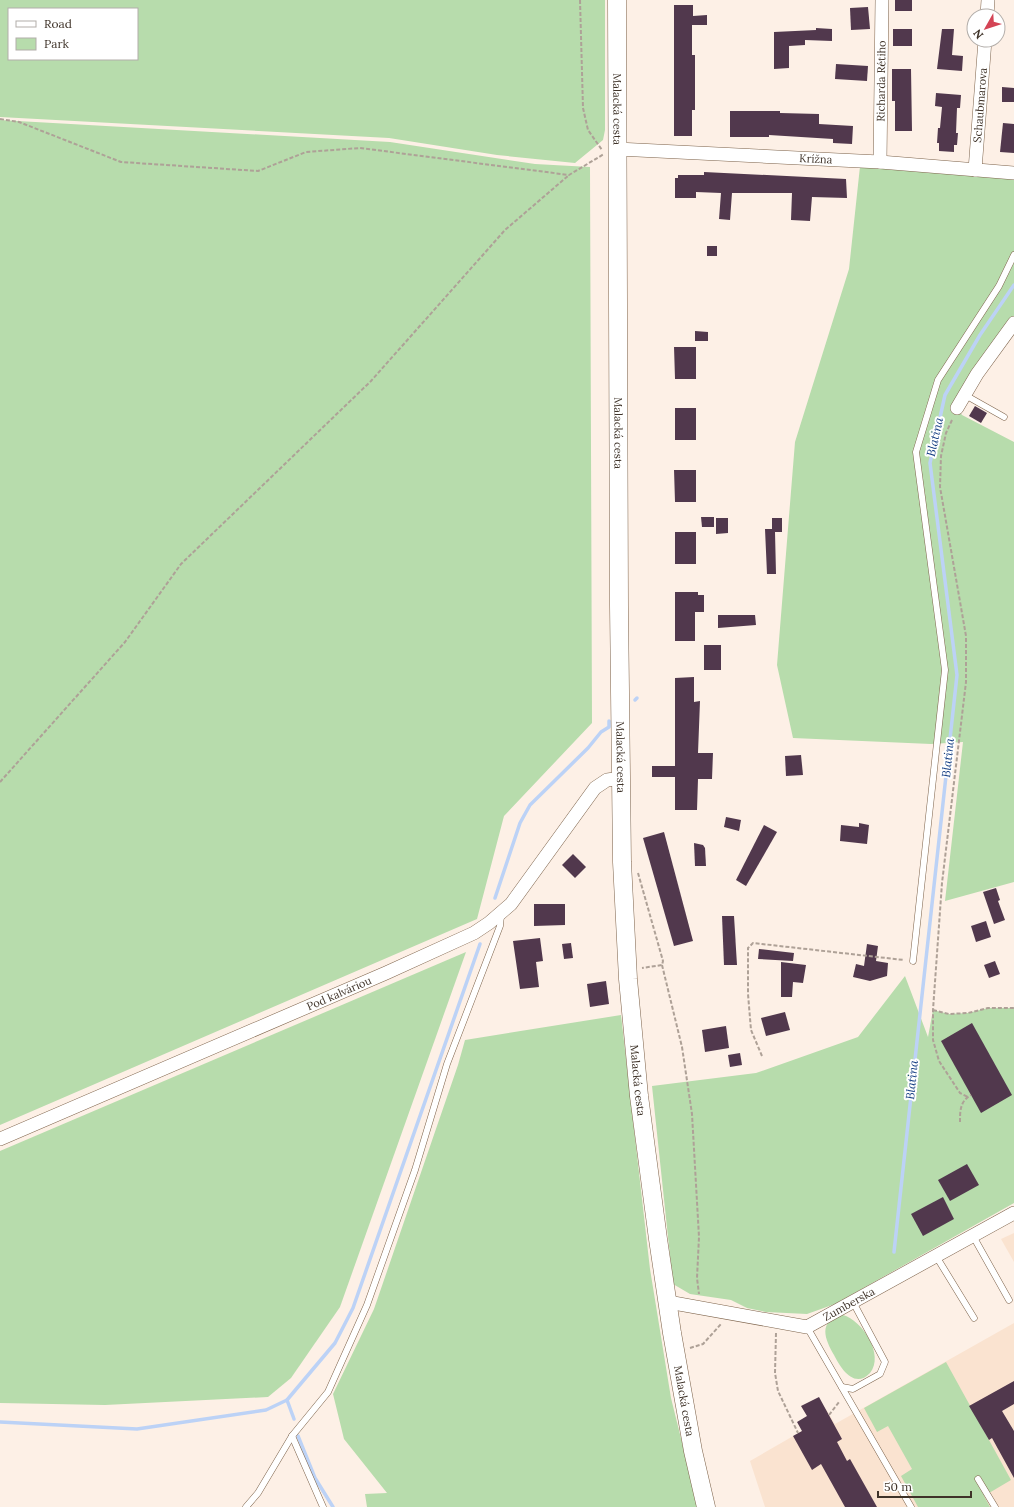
<svg xmlns="http://www.w3.org/2000/svg" width="1014" height="1507" font-family="Lora,serif">
<style>
.built{fill:#fae3d0}
.green{fill:#b7dcac;fill-rule:evenodd}
.lines{fill:none;stroke-linecap:round;stroke-linejoin:round}
.stream{stroke:#bcd2f6;stroke-width:3.5}
.building{fill:#51384d}
.lane-casing{stroke:#7d634b;stroke-width:7}
.street-casing{stroke:#7d634b;stroke-width:14}
.secondary-casing{stroke:#7d634b;stroke-width:19}
.path{stroke:#aea197;stroke-width:2;stroke-dasharray:4 2;stroke-linecap:butt}
.lane{stroke:#fff;stroke-width:6}
.street{stroke:#fff;stroke-width:13}
.secondary{stroke:#fff;stroke-width:18}
.labels{text-anchor:middle;stroke-width:4;stroke-linejoin:round;paint-order:stroke}
.street-label{font-size:11px;fill:#3f3329;stroke:#fff}
.water-label{font-size:12px;font-style:italic;fill:#184085;stroke:#fff}
</style>
<rect width="100%" height="100%" fill="#fdf0e6"/>
<!-- built -->
<g class="built">
<polygon points="1014,1233 1014,1262 1001,1239"/>
<polygon points="1014,1323 1014,1507 765,1507 750,1461 802,1431 807,1416 801,1406 813,1400 820,1412 826,1409 835,1424"/>
</g>
<!-- green -->
<g class="green">
<path d="M0 0H605V130L603 140 575 163 497 155 389 138 0 117ZM9 9H137V59H9Z"/>
<polygon points="0,120 390,142 535,164 590,167 592,723 504,816 477,919 0,1125"/>
<polygon points="861,157 1014,171 1014,324 957,408 962,415 1014,442 1014,882 945,901 963,742 931,744 793,738 777,665 795,442 849,269"/>
<polygon points="466,952 340,1307 291,1378 268,1397 105,1405 0,1403 0,1151"/>
<polygon points="905,976 928,1037 933,1010 949,1014 968,1013 988,1008 1014,1008 1014,1203 835,1304 807,1314 766,1312 747,1308 731,1300 690,1294 673,1284 652,1086 756,1073 858,1037"/>
<polygon points="621,1015 650,1269 671,1398 698,1507 367,1507 365,1494 387,1493 344,1439 333,1394 374,1309 458,1065 465,1040"/>
<path d="M843 1315C862 1320 885 1355 870 1373 854 1390 840 1367 834 1355 825 1339 817 1321 843 1315Z"/>
<polygon points="946,1362 1011,1480 984,1496 990,1507 918,1507 901,1476 912,1469 888,1426 877,1432 864,1408"/>
</g>
<g class="lines">
<!-- stream -->
<g class="stream">
<polyline points="635,700 637,698"/>
<polyline points="495,898 520,823 530,805 588,748 601,732 609,727 609,721"/>
<polyline points="894,1252 957,675 930,463 945,395 980,335 1014,285"/>
<polyline points="287,1400 294,1419"/>
<polyline points="0,1422 137,1429 266,1410 287,1400 335,1343 353,1308 480,944"/>
<polyline points="298,1436 315,1478 333,1507"/>
</g>
</g>
<!-- building -->
<g class="building">
<rect x="895" y="0" width="17" height="11"/>
<polygon points="674,5 693,5 693,16 707,15 707,25 692,25 692,55 695,55 695,110 692,110 692,136 674,136"/>
<polygon points="868,7 870,29 851,30 850,8"/>
<polygon points="816,28 832,29 832,41 805,40 805,45 789,46 789,68 774,69 774,32 816,30"/>
<rect x="893" y="29" width="19" height="17"/>
<polygon points="942,29 954,29 952,55 963,56 962,71 937,69"/>
<polygon points="836,64 868,66 867,81 835,79"/>
<polygon points="892,69 911,69 912,131 895,131 895,101 892,101"/>
<polygon points="1002,87 1014,88 1014,102 1002,102"/>
<polygon points="936,93 961,95 960,108 957,108 956,133 958,133 957,145 954,145 954,152 939,151 939,143 937,143 938,128 940,128 942,107 935,106"/>
<polygon points="730,111 780,111 780,113 819,114 819,124 853,126 852,144 833,143 833,139 769,135 769,137 730,137"/>
<polygon points="1003,123 1014,124 1014,153 1000,152"/>
<polygon points="704,172 846,179 847,198 812,197 810,221 791,220 792,193 732,193 730,220 719,219 721,193 696,192 696,198 675,198 675,178 678,178 678,175 704,175"/>
<rect x="707" y="246" width="10" height="10"/>
<polygon points="695,331 708,332 708,341 695,341"/>
<polygon points="674,347 696,347 696,379 675,379"/>
<polygon points="975,406 987,413 981,423 969,416"/>
<rect x="675" y="408" width="21" height="32"/>
<polygon points="674,470 696,470 696,502 675,502"/>
<polygon points="701,517 714,517 714,527 702,527"/>
<polygon points="716,518 728,518 728,533 716,534"/>
<polygon points="772,518 782,518 782,532 775,532 776,574 767,574 765,529 772,529"/>
<rect x="675" y="532" width="21" height="32"/>
<polygon points="675,592 698,592 698,595 704,595 704,612 695,612 695,641 675,641"/>
<polygon points="718,615 755,615 756,625 718,628"/>
<rect x="704" y="645" width="17" height="25"/>
<polygon points="694,677 694,702 700,701 698,753 713,753 712,779 698,779 697,810 675,810 675,777 652,777 652,766 675,766 675,678"/>
<polygon points="801,755 803,775 786,776 785,756"/>
<polygon points="726,817 741,820 739,831 724,827"/>
<polygon points="859,823 869,825 867,844 840,841 841,825 859,827"/>
<polygon points="764,825 777,832 746,886 736,880"/>
<polygon points="664,832 693,941 674,946 643,838"/>
<polygon points="694,843 703,845 705,848 706,866 695,866"/>
<polygon points="573,854 586,867 575,878 562,865"/>
<polygon points="996,888 1000,900 998,901 1005,920 994,924 983,892"/>
<polygon points="534,904 565,904 565,925 534,926"/>
<polygon points="722,916 734,916 737,965 724,965"/>
<polygon points="986,921 991,937 976,942 971,926"/>
<polygon points="540,938 543,961 536,962 539,987 520,989 513,941"/>
<polygon points="571,943 573,958 564,959 562,944"/>
<polygon points="867,944 878,946 876,961 888,963 887,976 870,981 853,977 856,964 864,966"/>
<polygon points="759,949 794,953 793,961 758,959"/>
<polygon points="995,961 1000,974 989,978 984,965"/>
<polygon points="781,962 806,965 803,983 793,982 792,997 781,997"/>
<polygon points="606,981 609,1004 590,1007 587,984"/>
<polygon points="785,1012 790,1030 766,1036 761,1018"/>
<polygon points="972,1023 1012,1095 981,1113 941,1041"/>
<polygon points="726,1026 729,1048 705,1052 702,1030"/>
<polygon points="740,1053 742,1065 730,1067 728,1055"/>
<polygon points="967,1164 979,1185 950,1201 938,1180"/>
<polygon points="943,1197 954,1219 923,1236 911,1214"/>
<polygon points="1014,1381 1014,1404 1002,1411 1014,1431 1014,1478 992,1438 989,1440 969,1406"/>
<polygon points="819,1397 842,1439 837,1442 847,1461 850,1459 877,1507 845,1507 821,1464 812,1470 793,1436 802,1431 797,1422 807,1416 801,1406"/>
</g>
<g class="lines">
<!-- lane casing -->
<g class="lane-casing">
<g id="lane">
<polyline points="965,395 1004,417"/>
<polyline points="913,961 945,670 916,452 938,380 999,286 1014,255"/>
<polyline points="973,1236 1009,1300"/>
<polyline points="936,1256 974,1318"/>
<polyline points="807,1327 911,1507"/>
<polyline points="842,1387 853,1389 880,1374 885,1362 853,1302"/>
<polyline points="292,1436 323,1507"/>
<polyline points="978,1479 995,1507"/>
<polyline points="246,1507 258,1493 292,1436 328,1392 367,1305 415,1170 447,1064 500,926 501,915"/>
</g>
</g>
<!-- street casing -->
<g class="street-casing">
<g id="street">
<polyline points="987,16 988,0"/>
<path id="s1" d="M617 149 880 162 1014 173"/>
<path id="s2" d="M880 162 882 0"/>
<path id="s3" d="M975 170 985 40"/>
<polyline points="957,408 977,374 1014,323"/>
<path id="s4" d="M0 1139 386 973 474 933 489 923 511 904 595 788 607 780 622 778"/>
<path id="s5" d="M668 1302 807 1327 1014 1213"/>
</g>
</g>
<!-- secondary casing -->
<g class="secondary-casing">
<g id="secondary">
<path id="s6" d="M617 0 619 606 622 862 628 979 639 1096 658 1239 672 1333 693 1451 706 1507"/>
</g>
</g>
<!-- path -->
<g class="path">
<polyline points="580,0 583,108 588,130 602,150"/>
<polyline points="0,119 19,122 121,162 258,171 306,152 360,148 569,175 604,154"/>
<polyline points="952,420 946,433 941,456 940,487 966,636 966,682 942,883 933,1010 933,1040 939,1061 960,1093 968,1097"/>
<polyline points="0,782 125,642 181,564 371,381 505,230 569,175"/>
<polyline points="638,873 663,961 662,965 642,968"/>
<polyline points="662,965 682,1047 692,1114 699,1237 697,1278 699,1294"/>
<polyline points="933,1010 949,1014 968,1013 988,1008 1014,1008"/>
<polyline points="762,1056 751,1030 748,994 748,948 753,943 904,960"/>
<path d="M960 1122C960 1111 960 1101 971 1095"/>
<polyline points="776,1333 775,1373 778,1391 798,1433"/>
<polyline points="690,1348 703,1344 721,1324"/>
<polyline points="829,1415 839,1402"/>
</g>
<!-- lane -->
<use href="#lane" class="lane"/>
<!-- street -->
<use href="#street" class="street"/>
<!-- secondary -->
<use href="#secondary" class="secondary"/>
</g>
<g class="labels">
<!-- street labels -->
<g class="street-label">
<text dy="4" stroke="none"><textPath href="#s2" startOffset="81">Richarda Rétiho</textPath></text>
<text dy="4" stroke="none"><textPath href="#s3" startOffset="65">Schaubmarova</textPath></text>
<text dy="4" stroke="none"><textPath href="#s6" startOffset="109">Malacká cesta</textPath></text>
<text dy="4" stroke="none"><textPath href="#s1" startOffset="199">Krížna</textPath></text>
<text dy="4" stroke="none"><textPath href="#s6" startOffset="433">Malacká cesta</textPath></text>
<text dy="4" stroke="none"><textPath href="#s6" startOffset="757">Malacká cesta</textPath></text>
<text dy="4" stroke="none"><textPath href="#s4" startOffset="369">Pod kalváriou</textPath></text>
<text dy="4" stroke="none"><textPath href="#s6" startOffset="1081">Malacká cesta</textPath></text>
<text dy="4" stroke="none"><textPath href="#s5" startOffset="189">Zumberska</textPath></text>
<text dy="4" stroke="none"><textPath href="#s6" startOffset="1405">Malacká cesta</textPath></text>
</g>
<!-- water labels -->
<g class="water-label">
<text transform="translate(935 437) rotate(-77)" y="4">Blatina</text>
<text transform="translate(948 758) rotate(-84)" y="4">Blatina</text>
<text transform="translate(912 1080) rotate(-84)" y="4">Blatina</text>
</g>
</g>
<!-- legend -->
<rect x="8" y="8" width="130" height="52" fill="#ffffff" stroke="#b2ada9"/>
<rect x="16" y="21" width="20" height="6" fill="#ffffff" stroke="#b2ada9"/>
<text x="44" y="28" font-size="12" fill="#3f3329">Road</text>
<rect x="16" y="38" width="20" height="12" fill="#b7dcac" stroke="#b2ada9"/>
<text x="44" y="48" font-size="12" fill="#3f3329">Park</text>
<!-- north arrow -->
<g transform="translate(986 28) rotate(231)"><circle r="19" fill="#ffffff" stroke="#b2ada9"/>
<path d="M0-3L7 15L0 10L-7 15Z" fill="#d44455"/>
<text y="-6" font-size="11" font-weight="bold" text-anchor="middle" fill="#3f3329">N</text>
</g>
<!-- scale -->
<path d="M878 1491v6h93v-6" fill="none" stroke="#3f3329" stroke-width="2"/>
<text x="884" y="1491" font-size="12" fill="#3f3329" stroke="#ffffff" stroke-width="3" paint-order="stroke">50 m</text>
</svg>
